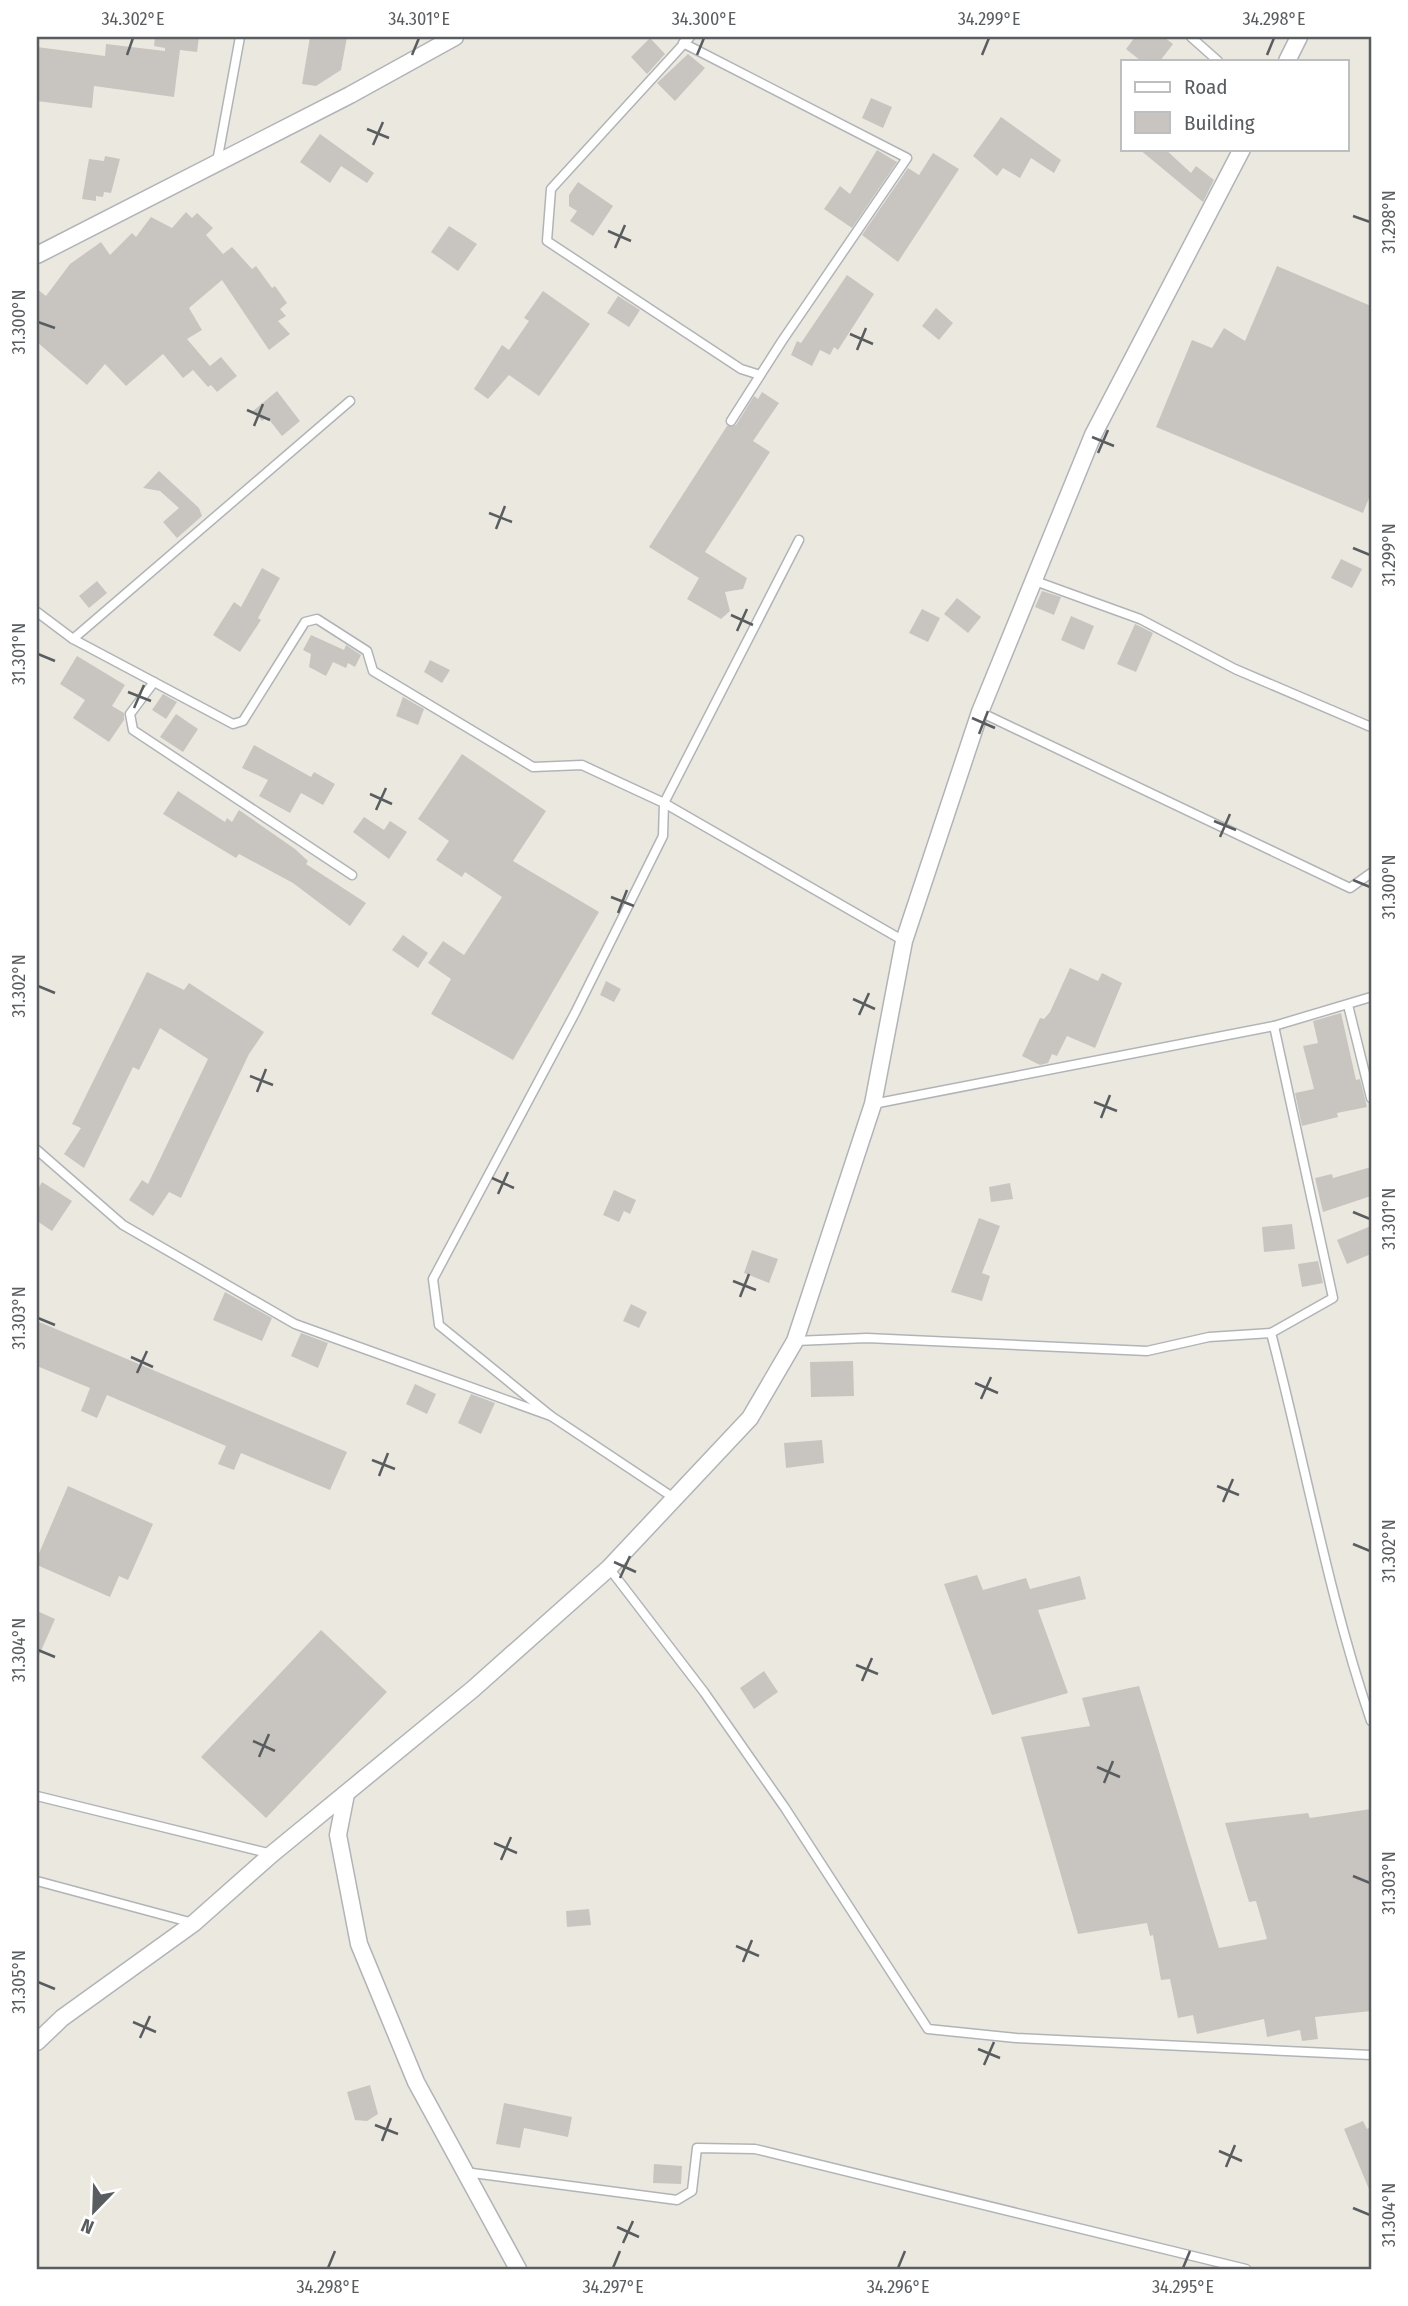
<svg xmlns="http://www.w3.org/2000/svg" width="1408" height="2306" font-family="'Fira Sans Condensed',sans-serif">
<style>
.building{fill:#c8c5c0}
.lines{fill:none;stroke-linecap:round;stroke-linejoin:round}
.lane-casing{stroke:#b1b4b7;stroke-width:11}
.street-casing{stroke:#b1b4b7;stroke-width:19}
.lane{stroke:#fff;stroke-width:8}
.street{stroke:#fff;stroke-width:16}
.ticks{fill:none;stroke:#595d60;stroke-width:2.5}
.neatline{fill:none;stroke:#595d60;stroke-width:2.5}
.ticks-label{font-size:18px;text-anchor:middle;fill:#595d60}
</style>
<rect width="100%" height="100%" fill="#ebe8e0"/>
<!-- building -->
<g class="building">
<polygon points="155,37 199,37 197,52 180,50 174,97 94,86 92,108 37,101 37,47 105,56 106,44 165,51 165,48 154,46"/>
<polygon points="310,37 347,37 341,70 316,86 302,84"/>
<polygon points="1135,37 1164,37 1173,44 1160,61 1141,61 1126,49"/>
<polygon points="650,38 665,54 647,74 631,57"/>
<polygon points="688,54 705,68 675,101 657,83"/>
<polygon points="871,98 892,107 883,128 862,118"/>
<polygon points="1001,117 1061,160 1054,173 1031,158 1020,178 1003,168 997,176 973,156"/>
<polygon points="320,134 374,173 367,183 341,166 330,183 300,162"/>
<polygon points="1139,149 1165,149 1191,173 1196,166 1214,180 1203,202"/>
<polygon points="877,150 897,162 852,228 824,209 840,186 850,194"/>
<polygon points="933,153 959,169 898,262 862,235 908,168 919,175"/>
<polygon points="105,156 120,159 111,193 104,192 103,197 96,196 96,201 82,199 89,159 104,161"/>
<polygon points="578,182 613,206 593,236 570,221 577,211 569,206 569,195"/>
<polygon points="186,212 192,218 197,213 213,228 206,235 223,254 232,247 252,269 256,266 272,288 275,286 287,303 280,309 286,316 278,321 290,334 269,350 222,280 189,308 202,330 187,339 210,366 221,357 237,376 217,392 211,385 208,387 193,370 183,378 163,354 126,386 105,364 87,385 37,342 37,289 46,296 70,264 101,242 110,255 132,233 136,237 151,217 172,228"/>
<polygon points="449,226 477,244 458,271 431,252"/>
<polygon points="1277,266 1371,306 1371,493 1363,513 1156,427 1192,340 1212,348 1224,328 1245,341"/>
<polygon points="847,275 874,294 838,350 834,347 830,355 820,350 812,366 791,355 797,341 801,343"/>
<polygon points="543,291 590,324 539,396 509,375 488,399 474,389 502,345 509,350 529,321 524,318"/>
<polygon points="618,296 640,310 629,327 607,313"/>
<polygon points="936,308 953,323 939,340 922,326"/>
<polygon points="277,391 300,421 282,436 267,417 262,421 253,411"/>
<polygon points="762,392 779,403 753,441 770,452 705,552 747,578 743,589 725,592 730,611 721,619 687,599 699,578 649,547 727,426 736,425 754,396 758,399"/>
<polygon points="159,471 199,508 202,516 177,538 163,522 179,508 160,491 143,488"/>
<polygon points="1341,559 1362,569 1352,588 1331,578"/>
<polygon points="262,568 280,578 258,618 261,620 240,652 213,635 234,602 241,607"/>
<polygon points="97,581 107,593 89,608 79,596"/>
<polygon points="1042,591 1061,597 1054,615 1035,607"/>
<polygon points="957,598 981,617 968,633 944,614"/>
<polygon points="922,609 940,618 928,642 909,633"/>
<polygon points="1071,616 1094,626 1084,650 1061,640"/>
<polygon points="1135,624 1153,633 1136,672 1117,664"/>
<polygon points="311,635 344,650 346,645 361,655 355,667 348,663 346,668 333,662 326,676 309,667 311,654 303,650"/>
<polygon points="77,656 125,685 112,706 124,713 124,720 109,742 73,718 85,700 60,684"/>
<polygon points="430,660 450,670 442,683 424,672"/>
<polygon points="163,694 177,702 166,719 152,710"/>
<polygon points="403,697 424,709 418,725 396,716"/>
<polygon points="176,714 198,729 183,752 160,737"/>
<polygon points="254,745 311,777 314,772 335,784 323,805 301,793 290,813 259,796 268,780 242,768"/>
<polygon points="462,754 546,811 513,861 599,912 513,1060 431,1014 451,979 428,963 443,941 464,955 502,897 465,872 462,877 436,860 449,841 418,819"/>
<polygon points="178,791 225,822 227,818 232,822 239,810 295,849 308,861 306,864 366,903 350,926 293,883 239,854 236,858 163,814"/>
<polygon points="364,817 384,830 390,821 407,832 389,859 353,832"/>
<polygon points="403,935 428,953 418,968 392,950"/>
<polygon points="1070,968 1098,981 1102,973 1122,983 1095,1048 1067,1036 1057,1056 1052,1054 1048,1063 1040,1065 1022,1056 1040,1018 1044,1019 1050,1012"/>
<polygon points="147,972 184,990 189,983 264,1032 249,1054 181,1198 169,1192 153,1216 129,1200 142,1180 148,1184 208,1059 160,1028 139,1070 133,1067 84,1168 64,1154 81,1128 72,1124"/>
<polygon points="606,981 621,989 614,1002 600,995"/>
<polygon points="1341,1013 1356,1080 1360,1079 1367,1107 1337,1113 1338,1117 1302,1126 1295,1093 1314,1089 1303,1046 1318,1043 1313,1021"/>
<polygon points="1371,1167 1371,1196 1323,1212 1315,1178 1332,1174 1333,1178"/>
<polygon points="42,1182 72,1201 52,1231 37,1221 37,1191"/>
<polygon points="1010,1183 1013,1199 991,1202 989,1187"/>
<polygon points="614,1190 636,1200 630,1214 624,1211 619,1222 603,1215"/>
<polygon points="979,1218 1000,1226 982,1273 990,1276 982,1301 951,1292"/>
<polygon points="1292,1224 1295,1249 1264,1252 1262,1227"/>
<polygon points="1371,1226 1371,1254 1347,1264 1337,1240"/>
<polygon points="752,1250 778,1259 769,1283 744,1273"/>
<polygon points="1318,1261 1323,1283 1302,1287 1298,1264"/>
<polygon points="225,1292 272,1318 262,1341 213,1320"/>
<polygon points="631,1304 647,1312 639,1328 623,1321"/>
<polygon points="37,1321 347,1452 330,1490 241,1453 234,1470 218,1464 226,1446 107,1395 97,1418 81,1411 90,1388 37,1366"/>
<polygon points="301,1333 328,1343 318,1368 291,1356"/>
<polygon points="853,1361 854,1396 811,1397 810,1362"/>
<polygon points="415,1384 436,1394 427,1414 406,1404"/>
<polygon points="471,1394 495,1403 481,1434 458,1423"/>
<polygon points="822,1440 824,1463 786,1468 784,1443"/>
<polygon points="68,1486 153,1524 128,1580 119,1576 110,1597 37,1565 37,1558"/>
<polygon points="977,1575 983,1590 1026,1578 1030,1589 1080,1576 1086,1599 1038,1610 1068,1693 992,1715 944,1584"/>
<polygon points="37,1611 55,1619 37,1660"/>
<polygon points="321,1630 387,1692 266,1818 201,1757"/>
<polygon points="764,1671 778,1692 754,1709 740,1688"/>
<polygon points="1139,1686 1219,1948 1267,1939 1256,1901 1249,1902 1225,1823 1308,1813 1310,1818 1371,1809 1371,2011 1315,2017 1318,2039 1302,2041 1300,2030 1267,2037 1264,2019 1197,2034 1193,2015 1178,2018 1170,1979 1161,1980 1153,1935 1150,1936 1147,1923 1078,1934 1021,1737 1090,1726 1082,1698"/>
<polygon points="589,1909 591,1925 567,1927 566,1911"/>
<polygon points="370,2085 378,2114 367,2121 355,2120 347,2092"/>
<polygon points="504,2103 572,2117 568,2137 524,2128 520,2148 496,2144"/>
<polygon points="1363,2121 1367,2129 1371,2127 1371,2194 1344,2129"/>
<polygon points="654,2164 682,2166 681,2184 653,2183"/>
</g>
<g class="lines">
<!-- lane casing -->
<g class="lane-casing">
<g id="lane">
<polyline points="690,37 551,189 547,241 741,369 760,375"/>
<polyline points="1191,37 1218,61"/>
<polyline points="683,43 907,158 782,341 731,421"/>
<polyline points="217,162 240,37"/>
<polyline points="1035,581 1140,619 1235,669 1371,727"/>
<polyline points="37,612 73,639 154,682 130,714 133,730 352,875"/>
<polyline points="73,639 350,401"/>
<polyline points="154,682 233,724 243,721 305,622 317,619 367,651 373,671 533,767 582,765 664,803 904,941"/>
<polyline points="980,712 1350,888 1371,873"/>
<polyline points="1348,1005 1371,1098"/>
<path d="M1274 1026 1333 1298 1271 1333C1305 1462 1328 1595 1371 1721"/>
<polyline points="873,1104 1274,1026 1371,997"/>
<polyline points="37,1150 123,1225 295,1324 551,1416 674,1498"/>
<polyline points="795,1341 867,1338 1147,1351 1209,1337 1271,1333"/>
<polyline points="551,1416 439,1325 433,1279 575,1013 663,836 664,803 799,540"/>
<polyline points="609,1568 704,1692 785,1808 928,2029 1016,2038 1371,2055"/>
<polyline points="37,1796 272,1854"/>
<polyline points="37,1881 193,1923"/>
<polyline points="465,2172 677,2200 692,2191 697,2148 755,2149 1246,2269"/>
</g>
</g>
<!-- street casing -->
<g class="street-casing">
<g id="street">
<polyline points="1287,61 1299,37"/>
<polyline points="37,255 350,95 455,37"/>
<polyline points="346,1794 338,1835 359,1944 416,2082 518,2269"/>
<polyline points="37,2042 62,2018 194,1923 272,1854 473,1689 609,1568 750,1418 795,1341 873,1104 904,941 980,712 1093,435 1242,149"/>
</g>
</g>
<!-- lane -->
<use href="#lane" class="lane"/>
<!-- street -->
<use href="#street" class="street"/>
</g>
<!-- ticks -->
<path class="ticks" d="M127 55 133 38M412 55 419 38M697 55 704 38M982 55 989 38M1267 55 1274 38M367 129 389 138M373 145 383 122M1353 216 1370 222M608 231 631 241M615 248 625 225M38 322 55 328M850 334 873 344M857 350 866 328M247 410 270 420M254 426 263 404M1092 437 1114 446M1098 453 1108 430M489 513 512 522M496 529 505 506M1353 548 1370 555M731 615 753 625M737 631 747 609M38 654 55 661M128 692 151 701M134 708 144 685M972 718 995 728M979 734 988 711M370 794 392 804M376 810 386 788M1214 821 1236 830M1220 837 1230 814M1353 880 1370 887M611 897 634 906M618 913 627 890M38 986 55 993M853 999 875 1009M859 1015 869 993M250 1076 273 1085M257 1092 266 1069M1094 1102 1117 1111M1101 1118 1110 1095M492 1178 514 1188M498 1194 508 1172M1353 1212 1370 1219M733 1281 756 1290M740 1297 749 1274M38 1318 55 1325M131 1357 153 1367M137 1373 147 1351M975 1383 998 1393M981 1399 991 1377M372 1460 395 1469M379 1476 388 1453M1217 1486 1239 1495M1223 1502 1233 1479M1353 1544 1370 1551M614 1562 636 1572M620 1578 630 1556M38 1650 55 1657M856 1665 878 1674M862 1681 872 1658M253 1741 275 1751M259 1757 269 1734M1097 1767 1120 1777M1104 1783 1113 1761M494 1843 517 1853M501 1860 511 1837M1353 1876 1370 1883M736 1946 759 1956M743 1962 752 1940M38 1982 55 1989M133 2022 156 2032M140 2038 150 2016M978 2049 1000 2058M984 2065 994 2042M375 2125 398 2134M382 2141 391 2118M1219 2151 1242 2161M1226 2167 1235 2145M1353 2208 1370 2215M617 2227 639 2237M623 2243 633 2221M328 2268 335 2251M613 2268 620 2251M898 2268 905 2251M1183 2268 1190 2251"/>
<!-- border -->
<rect width="1408" height="2306" fill="none" stroke="#ffffff" stroke-width="77"/>
<!-- legend -->
<rect x="1121" y="60" width="228" height="91" fill="#ffffff" stroke="#bdbebf" stroke-width="2"/>
<rect x="1135" y="82" width="35" height="10" fill="#ffffff" stroke="#bdbebf" stroke-width="2"/>
<text x="1184" y="94" font-size="21" fill="#595d60">Road</text>
<rect x="1135" y="112" width="35" height="21" fill="#c8c5c0" stroke="#bdbebf" stroke-width="2"/>
<text x="1184" y="130" font-size="21" fill="#595d60">Building</text>
<!-- north arrow -->
<g transform="translate(94 2211) rotate(203)" stroke="#ffffff" stroke-width="5" paint-order="stroke">
<path d="M0-5L12 26L0 18L-12 26Z" fill="#595d60"/>
<text y="-10" font-size="19" font-weight="bold" text-anchor="middle" fill="#595d60">N</text>
</g>
<rect x="38" y="38" width="1332" height="2230" class="neatline"/>
<g class="ticks-label">
<text x="133" y="25">34.302°E</text>
<text x="419" y="25">34.301°E</text>
<text x="704" y="25">34.300°E</text>
<text x="989" y="25">34.299°E</text>
<text x="1274" y="25">34.298°E</text>
<text transform="translate(1389 222) rotate(-90)" y="6">31.298°N</text>
<text transform="translate(19 322) rotate(-90)" y="6">31.300°N</text>
<text transform="translate(1389 555) rotate(-90)" y="6">31.299°N</text>
<text transform="translate(19 654) rotate(-90)" y="6">31.301°N</text>
<text transform="translate(1389 887) rotate(-90)" y="6">31.300°N</text>
<text transform="translate(19 986) rotate(-90)" y="6">31.302°N</text>
<text transform="translate(1389 1219) rotate(-90)" y="6">31.301°N</text>
<text transform="translate(19 1318) rotate(-90)" y="6">31.303°N</text>
<text transform="translate(1389 1551) rotate(-90)" y="6">31.302°N</text>
<text transform="translate(19 1650) rotate(-90)" y="6">31.304°N</text>
<text transform="translate(1389 1883) rotate(-90)" y="6">31.303°N</text>
<text transform="translate(19 1982) rotate(-90)" y="6">31.305°N</text>
<text transform="translate(1389 2215) rotate(-90)" y="6">31.304°N</text>
<text x="328" y="2293">34.298°E</text>
<text x="613" y="2293">34.297°E</text>
<text x="898" y="2293">34.296°E</text>
<text x="1183" y="2293">34.295°E</text>
</g>
</svg>
